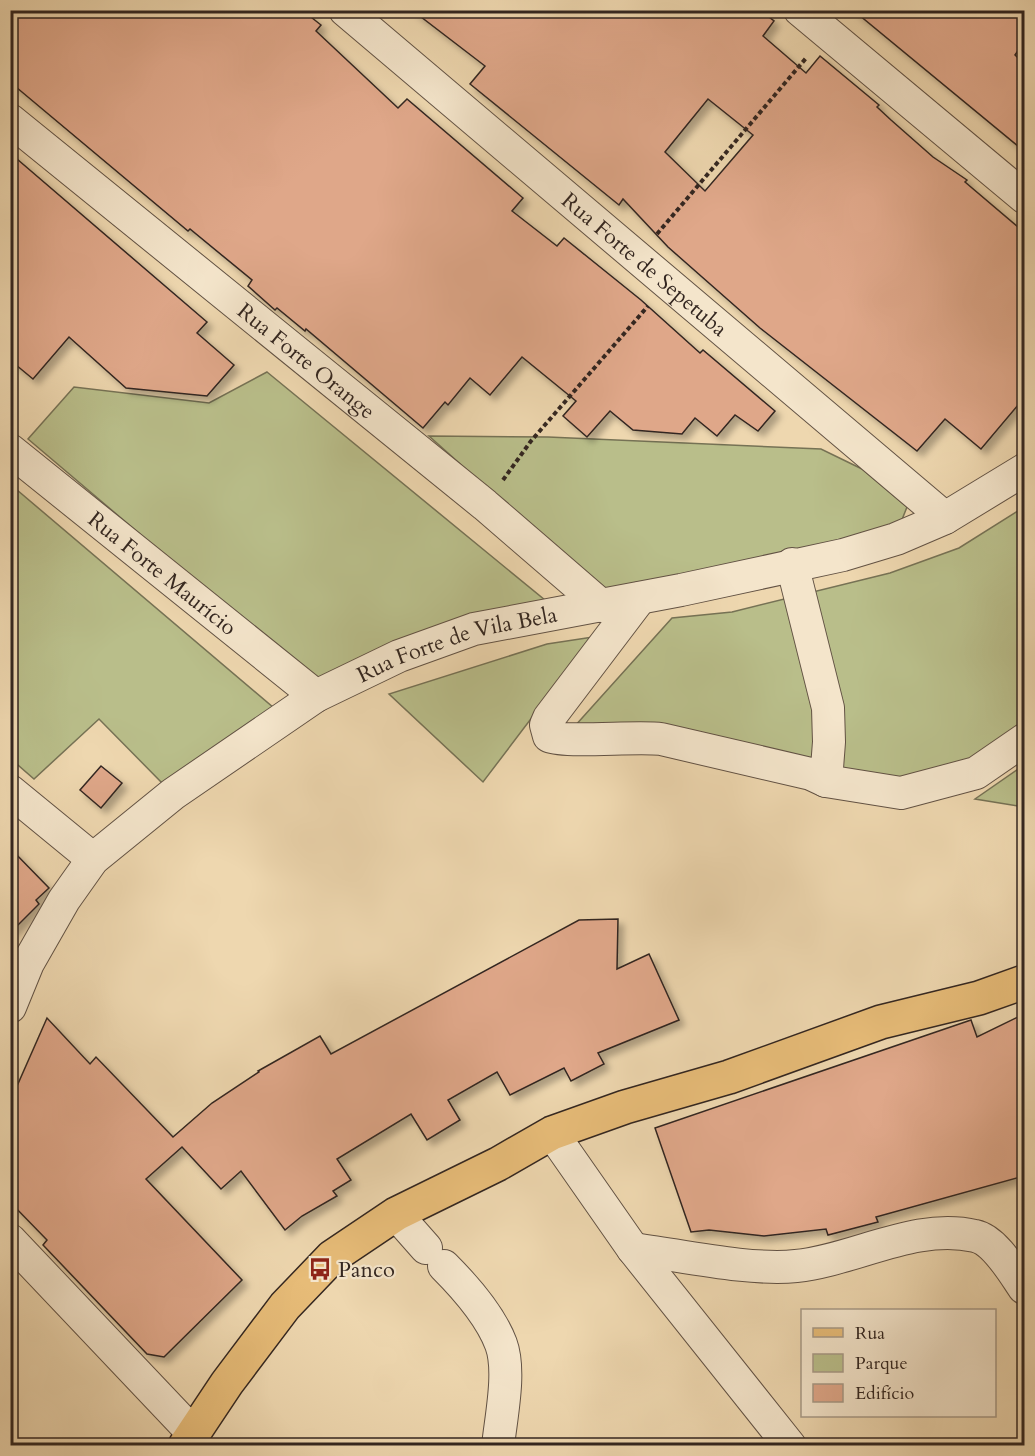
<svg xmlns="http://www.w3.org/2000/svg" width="1035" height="1456" font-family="Cardo,serif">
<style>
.green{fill:#b9be8a;stroke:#767255;stroke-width:1.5}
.building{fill:#dfa789;stroke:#332620;stroke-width:1.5;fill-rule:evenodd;filter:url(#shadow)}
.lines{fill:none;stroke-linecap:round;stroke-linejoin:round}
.minor-casing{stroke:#625244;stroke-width:34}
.major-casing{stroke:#332620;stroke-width:36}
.path{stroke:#332620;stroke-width:4;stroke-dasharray:4.5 3;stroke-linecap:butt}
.minor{stroke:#f4e5cb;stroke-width:32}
.major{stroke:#e7bc78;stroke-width:33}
.labels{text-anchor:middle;stroke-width:4.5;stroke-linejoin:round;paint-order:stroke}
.street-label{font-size:22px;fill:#332620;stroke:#f4e5cb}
.poi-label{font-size:22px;fill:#332620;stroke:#f4e5cb;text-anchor:start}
</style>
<defs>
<filter id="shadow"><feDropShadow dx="5.5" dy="5.5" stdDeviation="3" flood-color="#0004"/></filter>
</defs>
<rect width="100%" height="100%" fill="#eed7af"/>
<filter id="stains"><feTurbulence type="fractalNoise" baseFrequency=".00333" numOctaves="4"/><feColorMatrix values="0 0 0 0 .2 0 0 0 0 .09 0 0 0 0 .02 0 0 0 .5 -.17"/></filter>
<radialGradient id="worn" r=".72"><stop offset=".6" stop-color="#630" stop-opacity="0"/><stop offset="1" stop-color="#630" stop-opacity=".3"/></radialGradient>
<!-- green -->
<g class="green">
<polygon points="267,372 551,605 320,687 28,439 74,387 209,403"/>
<polygon points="429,436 548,437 821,449 862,469 907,507 899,527 603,592"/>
<polygon points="10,484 281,714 167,788 99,719 34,779 11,759"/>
<polygon points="1024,507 1024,726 970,763 915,778 867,777 574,727 672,618 732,612 890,573 959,548"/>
<polygon points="593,637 483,782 389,694 547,644"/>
<polygon points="1024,765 1024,807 975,799"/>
</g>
<!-- building -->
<g class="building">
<polygon points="10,10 302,10 321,25 316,31 398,108 407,99 523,198 512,211 557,246 564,238 641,300 700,353 703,350 775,411 758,431 735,415 717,436 695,418 682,434 633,430 610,411 587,437 563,416 576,401 522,357 490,395 470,378 448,405 445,402 423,428 306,329 305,331 277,308 275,310 248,286 252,280 190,229 188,231 10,82"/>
<path d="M412 10H760L774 21 763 36 806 73 820 56 879 105 877 107 891 120 933 157 967 180 965 182 1024 232V398L981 449 945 419 917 451 760 328 668 247 623 199 619 205 470 84 485 66ZM708 99 753 135 705 191 665 152Z"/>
<polygon points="853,10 1024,10 1024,42 1015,55 1024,64 1024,151"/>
<polygon points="10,153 207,322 197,333 234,365 207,396 126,388 69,337 33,379 10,360"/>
<polygon points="101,766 122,783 101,808 80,790"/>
<polygon points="10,848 49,888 36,900 39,904 10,933"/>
<polygon points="618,919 617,969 649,954 679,1020 598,1053 604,1064 571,1081 564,1068 510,1095 497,1072 448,1100 460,1120 427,1140 411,1114 337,1159 351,1180 333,1191 337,1196 302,1216 285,1230 241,1171 221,1189 182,1147 146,1179 242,1280 164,1357 147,1354 43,1245 47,1240 10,1202 10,1102 47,1018 90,1064 96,1057 173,1137 212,1103 259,1072 258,1071 320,1036 331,1054 579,920"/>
<polygon points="1024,1014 1024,1176 876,1217 878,1222 828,1235 826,1229 764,1236 709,1230 691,1232 655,1128 971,1020 977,1037"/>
</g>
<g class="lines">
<!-- minor casing -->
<g class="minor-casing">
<g id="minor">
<path id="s1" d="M345 10 945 518"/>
<polyline points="800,10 1024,197"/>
<path id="s2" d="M10 120 485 505 602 606"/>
<path id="s3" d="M10 450 316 696"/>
<path d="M640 598 549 718 546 725 549 736C561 743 638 736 661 739L811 774 826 781 829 742 828 708 792 564"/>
<polyline points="826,781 901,793 976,773 1024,740"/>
<polyline points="10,791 93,859"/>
<path id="s4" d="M10 1007 28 963 64 900 93 859 173 794 316 696 399 656 474 629 681 590 843 555 896 539 945 518 1024 470"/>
<polyline points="552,1133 633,1249 790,1446"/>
<polyline points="396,1214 426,1248"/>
<polyline points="10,1240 193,1433"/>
<path d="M633 1249C680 1255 751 1271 796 1266 855 1260 916 1222 975 1236 995 1240 1013 1272 1024 1288"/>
<path d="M444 1266C466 1288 490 1315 501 1344 511 1371 501 1417 498 1446"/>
</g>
</g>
<!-- major casing -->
<g class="major-casing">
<polyline id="major" points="185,1446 227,1383 285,1306 332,1257 396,1214 498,1164 552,1133 625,1107 729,1077 881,1022 979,998 1024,982"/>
</g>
<!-- path -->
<g class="path">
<polyline points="657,234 807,57"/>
<polyline points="503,480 531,441 648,306"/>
</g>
<!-- minor -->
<use href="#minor" class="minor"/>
<!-- major -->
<use href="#major" class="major"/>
</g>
<!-- icons -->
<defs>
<g id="bus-bare" transform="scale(1.8)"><path d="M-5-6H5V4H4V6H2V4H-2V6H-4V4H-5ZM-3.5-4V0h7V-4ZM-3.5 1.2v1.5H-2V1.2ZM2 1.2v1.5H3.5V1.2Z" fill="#8f2418" stroke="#f4e5cb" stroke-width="2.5" paint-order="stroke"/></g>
</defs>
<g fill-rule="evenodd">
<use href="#bus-bare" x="320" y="1269"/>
</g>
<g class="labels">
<!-- street labels -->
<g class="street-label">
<text dy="8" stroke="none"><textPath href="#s1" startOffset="393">Rua Forte de Sepetuba</textPath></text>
<text dy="8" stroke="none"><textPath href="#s2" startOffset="382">Rua Forte Orange</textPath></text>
<text dy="8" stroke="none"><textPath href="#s3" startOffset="196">Rua Forte Maurício</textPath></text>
<text dy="8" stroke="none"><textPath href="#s4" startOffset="598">Rua Forte de Vila Bela</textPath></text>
</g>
<!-- poi labels -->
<g class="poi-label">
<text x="338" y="1277">Panco</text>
</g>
</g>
<!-- margin -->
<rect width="1035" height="1456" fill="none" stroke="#eed7af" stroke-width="36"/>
<rect x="12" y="12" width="1011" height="1432" fill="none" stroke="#332620" stroke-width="3"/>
<rect x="18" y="18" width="999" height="1420" fill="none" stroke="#332620" stroke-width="1.5"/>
<!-- legend -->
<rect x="801" y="1309" width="195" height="108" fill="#f4e5cb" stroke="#a79987" stroke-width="1.5"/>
<rect x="813" y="1328" width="30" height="9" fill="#e7bc78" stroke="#a79987" stroke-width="1.5"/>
<text x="855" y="1339" font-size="18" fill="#332620">Rua</text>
<rect x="813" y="1354" width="30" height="18" fill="#b9be8a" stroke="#a79987" stroke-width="1.5"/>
<text x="855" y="1369" font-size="18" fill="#332620">Parque</text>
<rect x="813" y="1384" width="30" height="18" fill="#dfa789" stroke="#a79987" stroke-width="1.5"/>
<text x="855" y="1399" font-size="18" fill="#332620">Edifício</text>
<rect width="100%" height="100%" filter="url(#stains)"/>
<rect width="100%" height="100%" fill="url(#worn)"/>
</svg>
